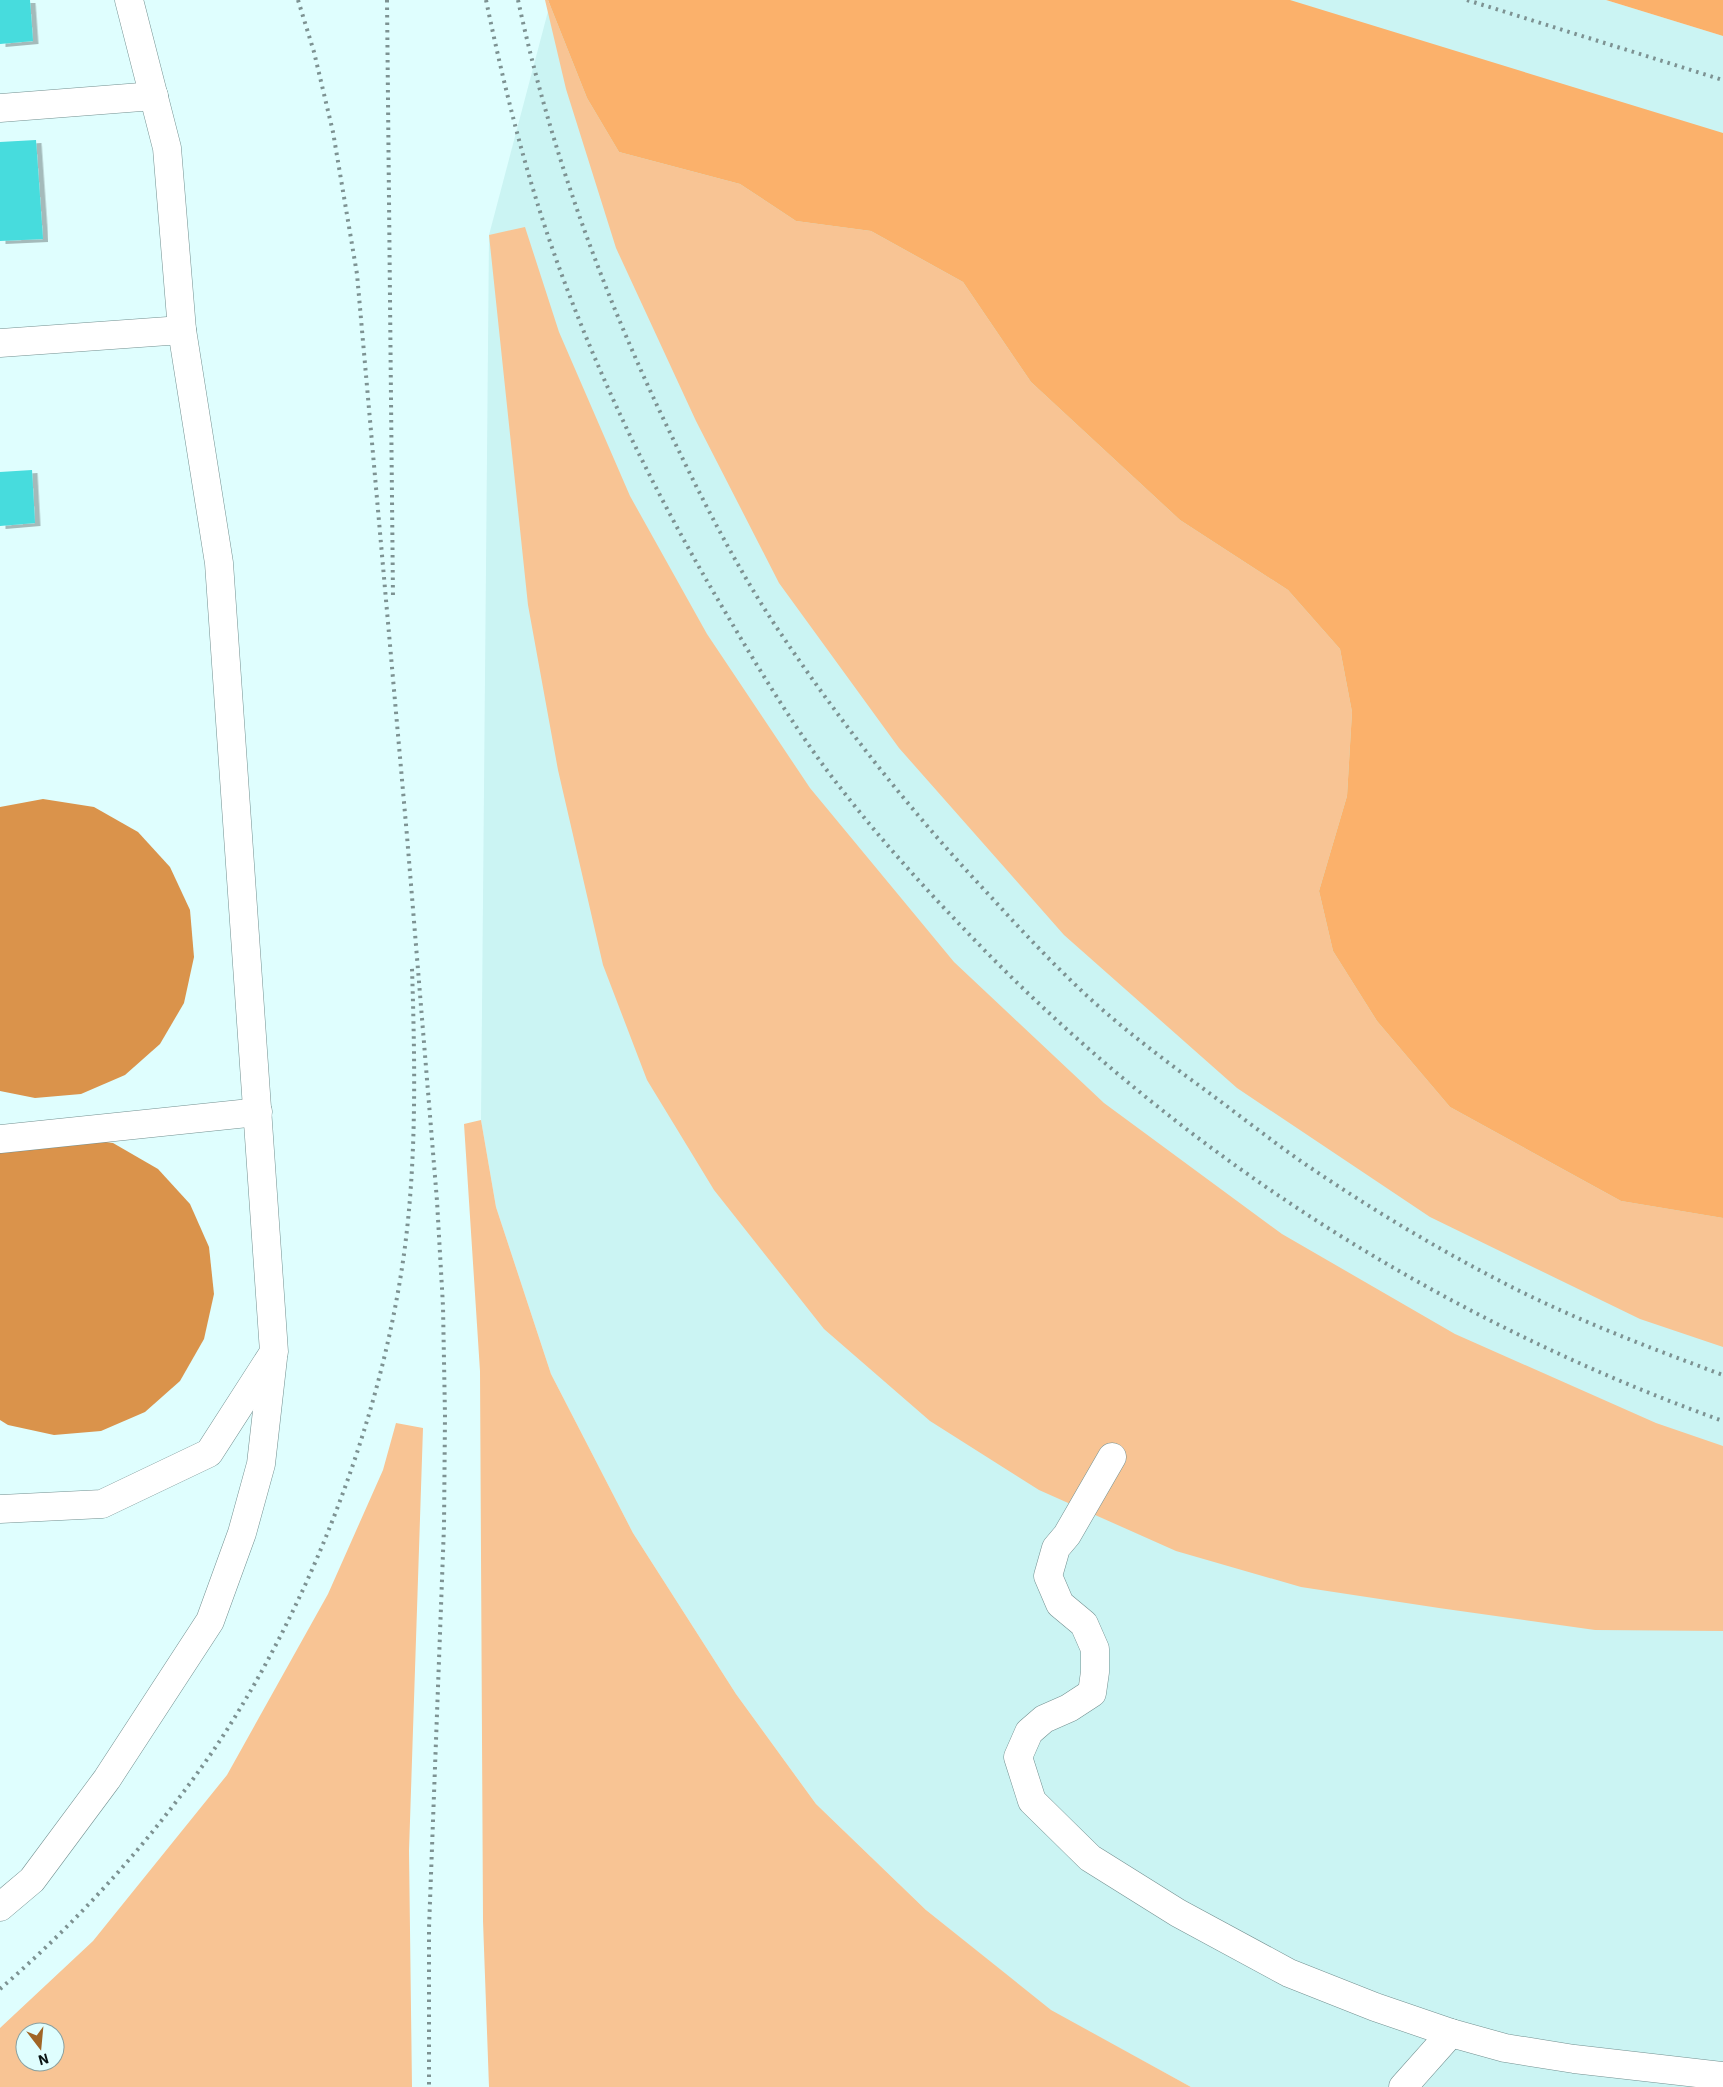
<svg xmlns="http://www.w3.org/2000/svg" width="1723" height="2087" font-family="'IBM Plex Sans',sans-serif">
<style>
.built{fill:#cbf4f3}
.green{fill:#f8c494;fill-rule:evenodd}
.forest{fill:#fbb16b}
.water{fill:#da934b}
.building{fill:#46dcdd;filter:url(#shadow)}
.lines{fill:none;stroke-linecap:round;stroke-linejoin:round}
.minor-casing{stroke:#739090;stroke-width:29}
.minor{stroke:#fff;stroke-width:28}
.rail{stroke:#7d9292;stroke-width:4;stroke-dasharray:2.5 5;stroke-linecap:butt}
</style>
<defs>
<filter id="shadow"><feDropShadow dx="5.5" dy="3" stdDeviation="0" flood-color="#0004"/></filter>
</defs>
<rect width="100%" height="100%" fill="#dffefe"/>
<!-- built -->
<polygon class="built" points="551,0 1606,0 1723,36 1723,2087 1191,2087 1051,2011 926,1910 816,1804 736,1694 633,1533 551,1374 496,1207 481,1120 489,235"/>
<!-- green -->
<g class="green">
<polygon points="545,0 548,0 587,98 619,152 740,184 796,221 871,231 963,282 1031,382 1180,520 1288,590 1340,649 1352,712 1347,796 1319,891 1333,951 1377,1021 1450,1107 1621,1201 1723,1218 1723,1347 1640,1319 1430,1217 1237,1088 1064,935 899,748 779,583 696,421 616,248 566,89"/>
<polygon points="525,227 559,332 630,496 707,634 810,788 954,962 1104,1103 1282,1234 1455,1334 1656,1423 1723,1446 1723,1631 1595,1630 1439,1608 1301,1587 1176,1551 1039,1490 930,1421 824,1329 714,1190 647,1080 603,965 558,770 528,605 489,235"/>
<polygon points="481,1120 496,1207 551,1374 633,1533 736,1694 816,1804 926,1910 1051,2010 1191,2087 489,2087 483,1921 480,1371 464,1124"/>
<path d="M396 1423 423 1428 409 1851 412 2087H0V2028L93 1941 227 1775 328 1594 383 1470ZM25 2032H55V2062H25Z"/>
</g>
<!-- forest -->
<g class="forest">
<polygon points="548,0 1290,0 1723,133 1723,1218 1621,1201 1450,1107 1377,1021 1333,951 1319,891 1347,796 1352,712 1340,649 1288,590 1180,520 1031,382 963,282 871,231 796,221 740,184 619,152 587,98"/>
<polygon points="1606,0 1723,0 1723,36"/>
</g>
<!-- water -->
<g class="water">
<polygon points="43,799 94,807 138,832 170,867 190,910 194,957 184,1003 160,1044 125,1075 81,1094 35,1098 0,1091 0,807"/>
<polygon points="62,1136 113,1143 158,1169 190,1204 209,1247 214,1294 204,1339 180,1381 145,1412 101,1431 54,1435 8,1425 0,1420 0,1152"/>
</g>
<!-- building -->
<g class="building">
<polygon points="0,0 30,0 33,41 0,44"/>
<polygon points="36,140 43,239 0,241 0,142"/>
<polygon points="32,470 35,523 0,526 0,472"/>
</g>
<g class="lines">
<!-- minor casing -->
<g class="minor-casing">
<g id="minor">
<polyline points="129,0 167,148 182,330"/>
<polyline points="0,108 154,96"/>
<polyline points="0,343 182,330 219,563 274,1352 209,1453 102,1504 0,1509"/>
<polyline points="0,1139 258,1112"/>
<polyline points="1112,1457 1067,1535 1056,1548 1048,1576 1060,1604 1084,1624 1095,1649 1095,1672 1092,1693 1069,1708 1044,1719 1029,1732 1018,1757 1032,1801 1090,1858 1178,1913 1289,1973 1375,2007 1451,2033 1505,2048 1574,2059 1723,2076"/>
<polyline points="0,1907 32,1880 107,1779 210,1621 242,1533 261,1464 273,1358"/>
<polyline points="1403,2087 1451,2033"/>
</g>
</g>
<!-- minor -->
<use href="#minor" class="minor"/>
<!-- rail -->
<g class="rail">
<polyline points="298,0 314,52 333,132 357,274 407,836 437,1201 443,1306 445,1416 444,1526 429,1928 429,2087"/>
<polyline points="387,0 393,598"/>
<path d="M486 0C502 77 521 155 546 230 591 364 654 493 727 615 757 666 788 717 823 765 866 823 915 878 965 930 1175 1151 1436 1318 1723 1421"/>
<path d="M518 0C549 144 599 283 662 416 695 485 729 554 771 619 836 717 910 811 991 897 1021 930 1052 963 1085 994 1127 1033 1174 1067 1220 1101 1248 1122 1276 1144 1305 1164 1368 1207 1434 1247 1502 1282 1573 1319 1648 1347 1723 1375"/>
<polyline points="1467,0 1723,80"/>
<path d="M0 1989C82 1918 156 1835 217 1745 309 1606 379 1426 403 1261 417 1165 415 1065 412 968"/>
</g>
</g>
<!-- north arrow -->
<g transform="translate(40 2047) rotate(164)"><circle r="24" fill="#dffefe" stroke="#89a0a0"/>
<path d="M0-4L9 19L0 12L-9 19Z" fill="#a06526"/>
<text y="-8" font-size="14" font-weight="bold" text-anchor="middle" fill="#091414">N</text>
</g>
</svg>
